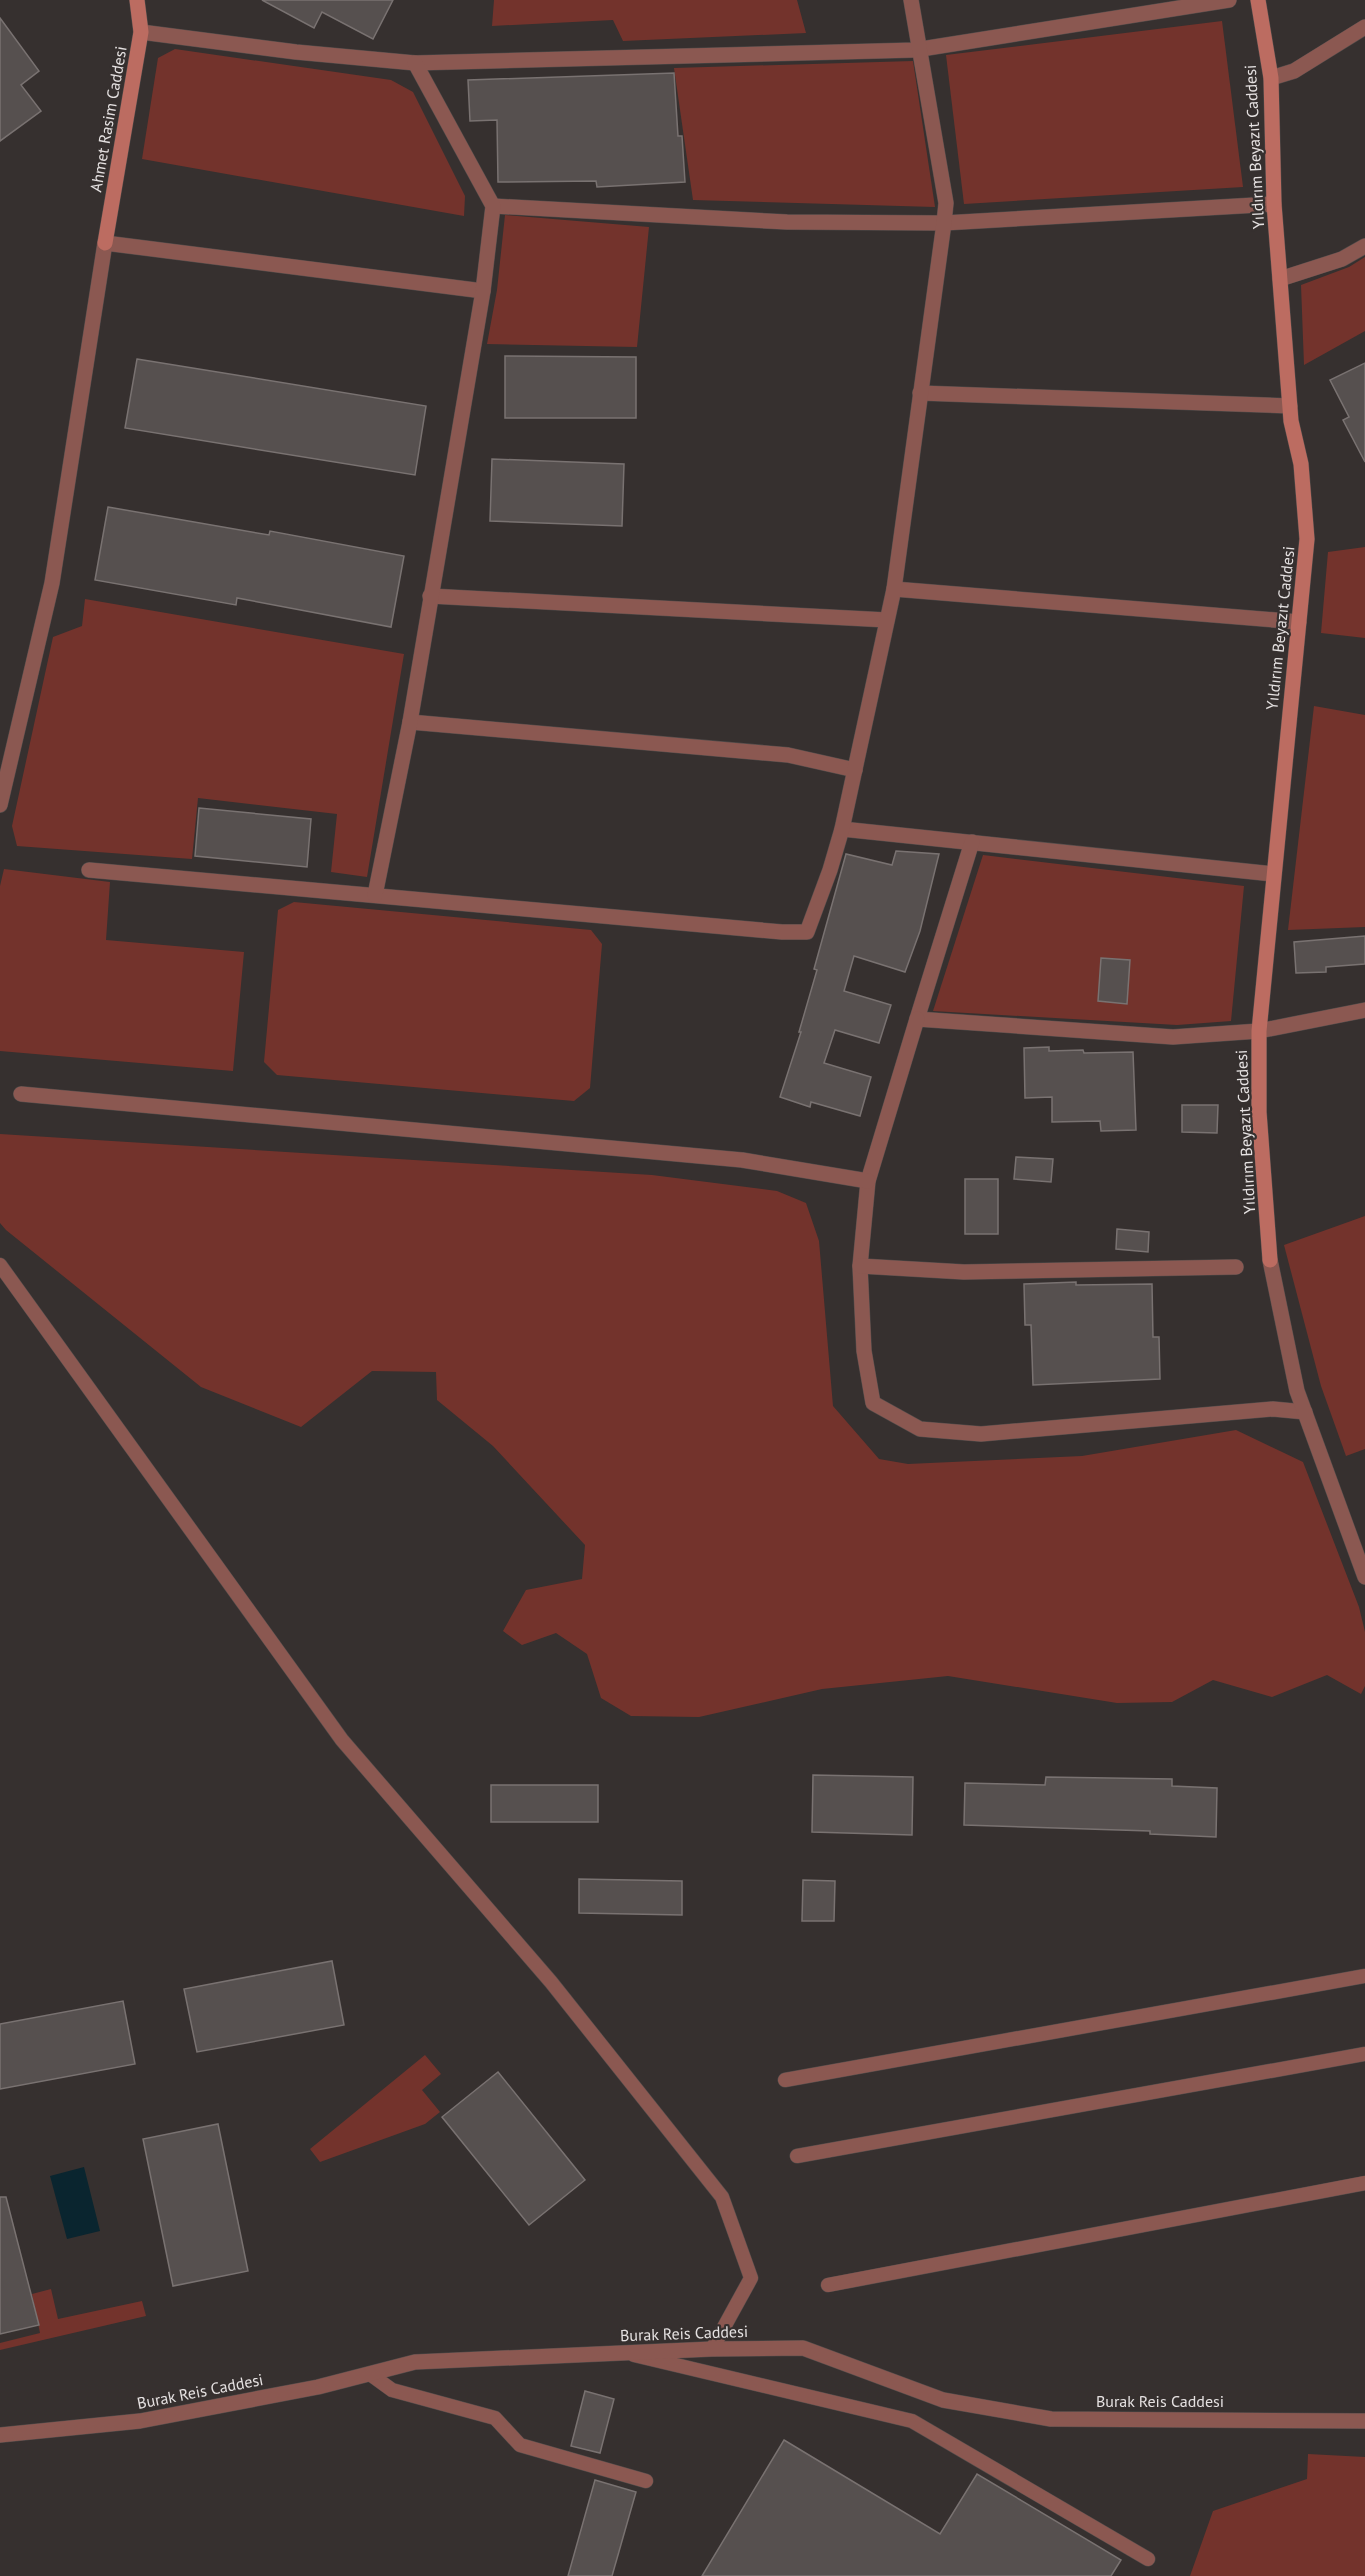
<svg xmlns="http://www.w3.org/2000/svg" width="1365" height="2576" font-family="'PT Sans',sans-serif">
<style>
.green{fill:#73332c}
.water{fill:#0a252f}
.building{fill:#56504f;stroke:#797271;stroke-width:1.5}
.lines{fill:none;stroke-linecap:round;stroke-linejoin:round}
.lane-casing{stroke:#524c4b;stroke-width:15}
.street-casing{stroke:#524c4b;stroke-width:16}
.secondary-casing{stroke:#524c4b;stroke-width:16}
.lane{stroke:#8b5851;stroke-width:14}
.street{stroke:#8b5851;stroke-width:15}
.secondary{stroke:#bc6c61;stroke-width:15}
.labels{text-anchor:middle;stroke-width:4.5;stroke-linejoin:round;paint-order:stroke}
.street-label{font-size:16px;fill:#e5e1e1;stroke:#36302f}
</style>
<rect width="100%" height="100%" fill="#36302f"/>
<!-- green -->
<g class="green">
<polygon points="494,0 797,0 806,33 623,41 613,20 492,26"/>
<polygon points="1222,21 1243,187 964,204 946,55"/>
<polygon points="175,49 391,80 413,92 465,196 464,216 142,159 158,58"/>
<polygon points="913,61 935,207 693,200 674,68"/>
<polygon points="505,215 649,227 637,347 487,344 497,290"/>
<polygon points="1365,257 1365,331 1304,365 1301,285 1349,267"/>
<polygon points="1365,547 1365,638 1321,633 1328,552"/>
<polygon points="85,599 404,654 367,877 331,872 337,814 198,798 192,859 17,846 12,826 53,637 82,626"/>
<polygon points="1314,706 1365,715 1365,927 1288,930"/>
<polygon points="983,855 1244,886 1231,1021 1177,1025 933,1011"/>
<polygon points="4,869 110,882 106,940 244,952 233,1071 0,1051 0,886"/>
<polygon points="294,902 591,930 602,944 590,1088 574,1101 277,1075 264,1062 278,910"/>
<polygon points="0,1134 652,1175 777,1191 806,1203 819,1241 833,1406 879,1459 908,1464 1082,1456 1236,1430 1303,1462 1359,1607 1365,1632 1365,1686 1361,1694 1327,1675 1272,1697 1213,1680 1172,1702 1117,1703 948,1676 822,1689 699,1717 631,1716 601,1698 587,1654 556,1633 522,1645 503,1631 526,1590 582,1579 585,1545 493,1446 437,1400 436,1372 372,1371 301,1427 201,1387 6,1230 0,1223"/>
<polygon points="1365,1216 1365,1449 1346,1456 1321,1386 1284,1245"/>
<polygon points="425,2055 441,2074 422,2090 440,2112 425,2124 320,2162 310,2149"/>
<polygon points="51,2289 58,2319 142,2301 146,2316 0,2350 0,2343 40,2333 32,2294"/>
<polygon points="1308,2454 1365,2457 1365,2576 1190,2576 1213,2511 1307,2479"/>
</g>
<!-- water -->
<polygon class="water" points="84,2167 100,2231 67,2239 50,2176"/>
<!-- building -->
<g class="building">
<polygon points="262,0 393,0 373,39 322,12 314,28"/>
<polygon points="0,18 39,71 21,85 41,111 0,141"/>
<polygon points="674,73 678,136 682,136 685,182 597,187 596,181 498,182 497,120 470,121 468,80"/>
<polygon points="505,356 636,357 636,418 505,418"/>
<polygon points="137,359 426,406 415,475 125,428"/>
<polygon points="1365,363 1365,462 1343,420 1349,417 1330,380"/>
<polygon points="492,459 624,464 622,526 490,521"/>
<polygon points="108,507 269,535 270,531 404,556 391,627 237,598 236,605 95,580"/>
<polygon points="199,808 311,819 307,867 195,856"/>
<polygon points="896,851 939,854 920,931 905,972 854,956 844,991 891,1005 879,1043 835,1030 824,1063 871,1077 860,1116 811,1102 810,1107 780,1097 801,1032 799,1032 817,970 814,969 846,854 892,865"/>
<polygon points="1365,936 1365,964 1326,967 1326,972 1296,973 1294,942"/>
<polygon points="1101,958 1130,960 1127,1004 1098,1001"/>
<polygon points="1049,1047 1049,1051 1083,1050 1084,1053 1133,1052 1136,1130 1101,1131 1100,1121 1052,1122 1052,1097 1025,1098 1024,1048"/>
<polygon points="1182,1105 1218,1105 1217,1133 1182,1132"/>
<polygon points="1016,1157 1053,1159 1051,1182 1014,1179"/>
<rect x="965" y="1179" width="33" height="55"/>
<polygon points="1117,1229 1149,1232 1148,1252 1116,1249"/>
<polygon points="1076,1282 1076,1285 1152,1284 1153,1337 1159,1337 1160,1379 1033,1385 1031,1325 1025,1325 1024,1284"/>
<polygon points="813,1775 913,1777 912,1835 812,1832"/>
<polygon points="1046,1777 1172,1779 1172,1786 1217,1788 1216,1837 1150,1834 1150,1831 964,1825 965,1783 1045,1785"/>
<rect x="491" y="1785" width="107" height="37"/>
<polygon points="579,1879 682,1881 682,1915 579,1913"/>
<polygon points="803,1880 835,1881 834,1921 802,1921"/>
<polygon points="332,1961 344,2025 197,2052 184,1989"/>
<polygon points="123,2001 135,2064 0,2089 0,2024"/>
<polygon points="498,2072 585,2180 529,2225 442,2117"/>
<polygon points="218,2124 248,2271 173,2286 143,2139"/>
<polygon points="0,2197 6,2197 39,2325 0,2334"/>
<polygon points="585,2391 614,2399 600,2453 571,2446"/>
<polygon points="784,2440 940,2534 977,2474 1121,2560 1111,2576 702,2576"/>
<polygon points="595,2480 636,2492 612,2576 568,2576"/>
</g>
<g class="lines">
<!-- lane casing -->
<g class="lane-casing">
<g id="lane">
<polyline points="0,1265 342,1740 551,1982 722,2197 751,2278 712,2349"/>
<polyline points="785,2080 1365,1976"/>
<polyline points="797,2156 1365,2054"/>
<polyline points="828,2285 1365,2183"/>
<polyline points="634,2355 912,2421 1148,2559"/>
<polyline points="370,2374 392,2390 495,2418 520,2445 646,2481"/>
</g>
</g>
<!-- street casing -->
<g class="street-casing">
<g id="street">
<polyline points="141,32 296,52 415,63 915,50 1229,0"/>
<polyline points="1271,78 1294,71 1365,27"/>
<polyline points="493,206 787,222 944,223 1274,204"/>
<polyline points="1280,279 1342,259 1365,246"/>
<polyline points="920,393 1290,406"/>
<polyline points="894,589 1299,622"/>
<polyline points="430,596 887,620"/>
<polyline points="410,722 788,755 855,770"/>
<polyline points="0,805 52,583 105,243 483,291"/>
<polyline points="842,829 1273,874"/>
<polyline points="972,842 917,1019 1173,1037 1259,1031 1365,1010"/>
<polyline points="89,870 782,932 807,932 830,870 842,829 894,589 944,223 946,203 911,0"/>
<polyline points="375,895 410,722 483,291 493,206 415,63"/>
<polyline points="917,1019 868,1181 860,1266 864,1351 873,1403 920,1429 981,1434 1273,1409 1305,1412"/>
<polyline points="21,1094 742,1160 868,1181"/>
<polyline points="1270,1260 1297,1391 1365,1577"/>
<polyline points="860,1266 964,1272 1236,1267"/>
<polyline points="0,2435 140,2421 318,2387 415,2362 712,2349 803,2348 943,2400 1051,2419 1365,2421"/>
</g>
</g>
<!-- secondary casing -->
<g class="secondary-casing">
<g id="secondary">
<polyline points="1258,0 1271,78 1274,204 1291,421 1301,464 1307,539 1259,1031 1259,1112 1270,1260"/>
<polyline points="105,243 141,32 137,0"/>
</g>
</g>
<!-- lane -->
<use href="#lane" class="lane"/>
<!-- street -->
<use href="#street" class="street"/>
<!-- secondary -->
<use href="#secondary" class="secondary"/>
</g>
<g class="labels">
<!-- street labels -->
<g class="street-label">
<text transform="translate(108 119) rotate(-80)" y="6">Ahmet Rasim Caddesi</text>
<text transform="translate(1254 147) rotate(-93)" y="6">Yıldırım Beyazıt Caddesi</text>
<text transform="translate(1280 628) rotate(-84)" y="6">Yıldırım Beyazıt Caddesi</text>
<text transform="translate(1245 1132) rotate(-93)" y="6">Yıldırım Beyazıt Caddesi</text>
<text transform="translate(684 2333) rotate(-2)" y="6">Burak Reis Caddesi</text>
<text transform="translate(200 2391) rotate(-11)" y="6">Burak Reis Caddesi</text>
<text x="1160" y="2407">Burak Reis Caddesi</text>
</g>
</g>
</svg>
